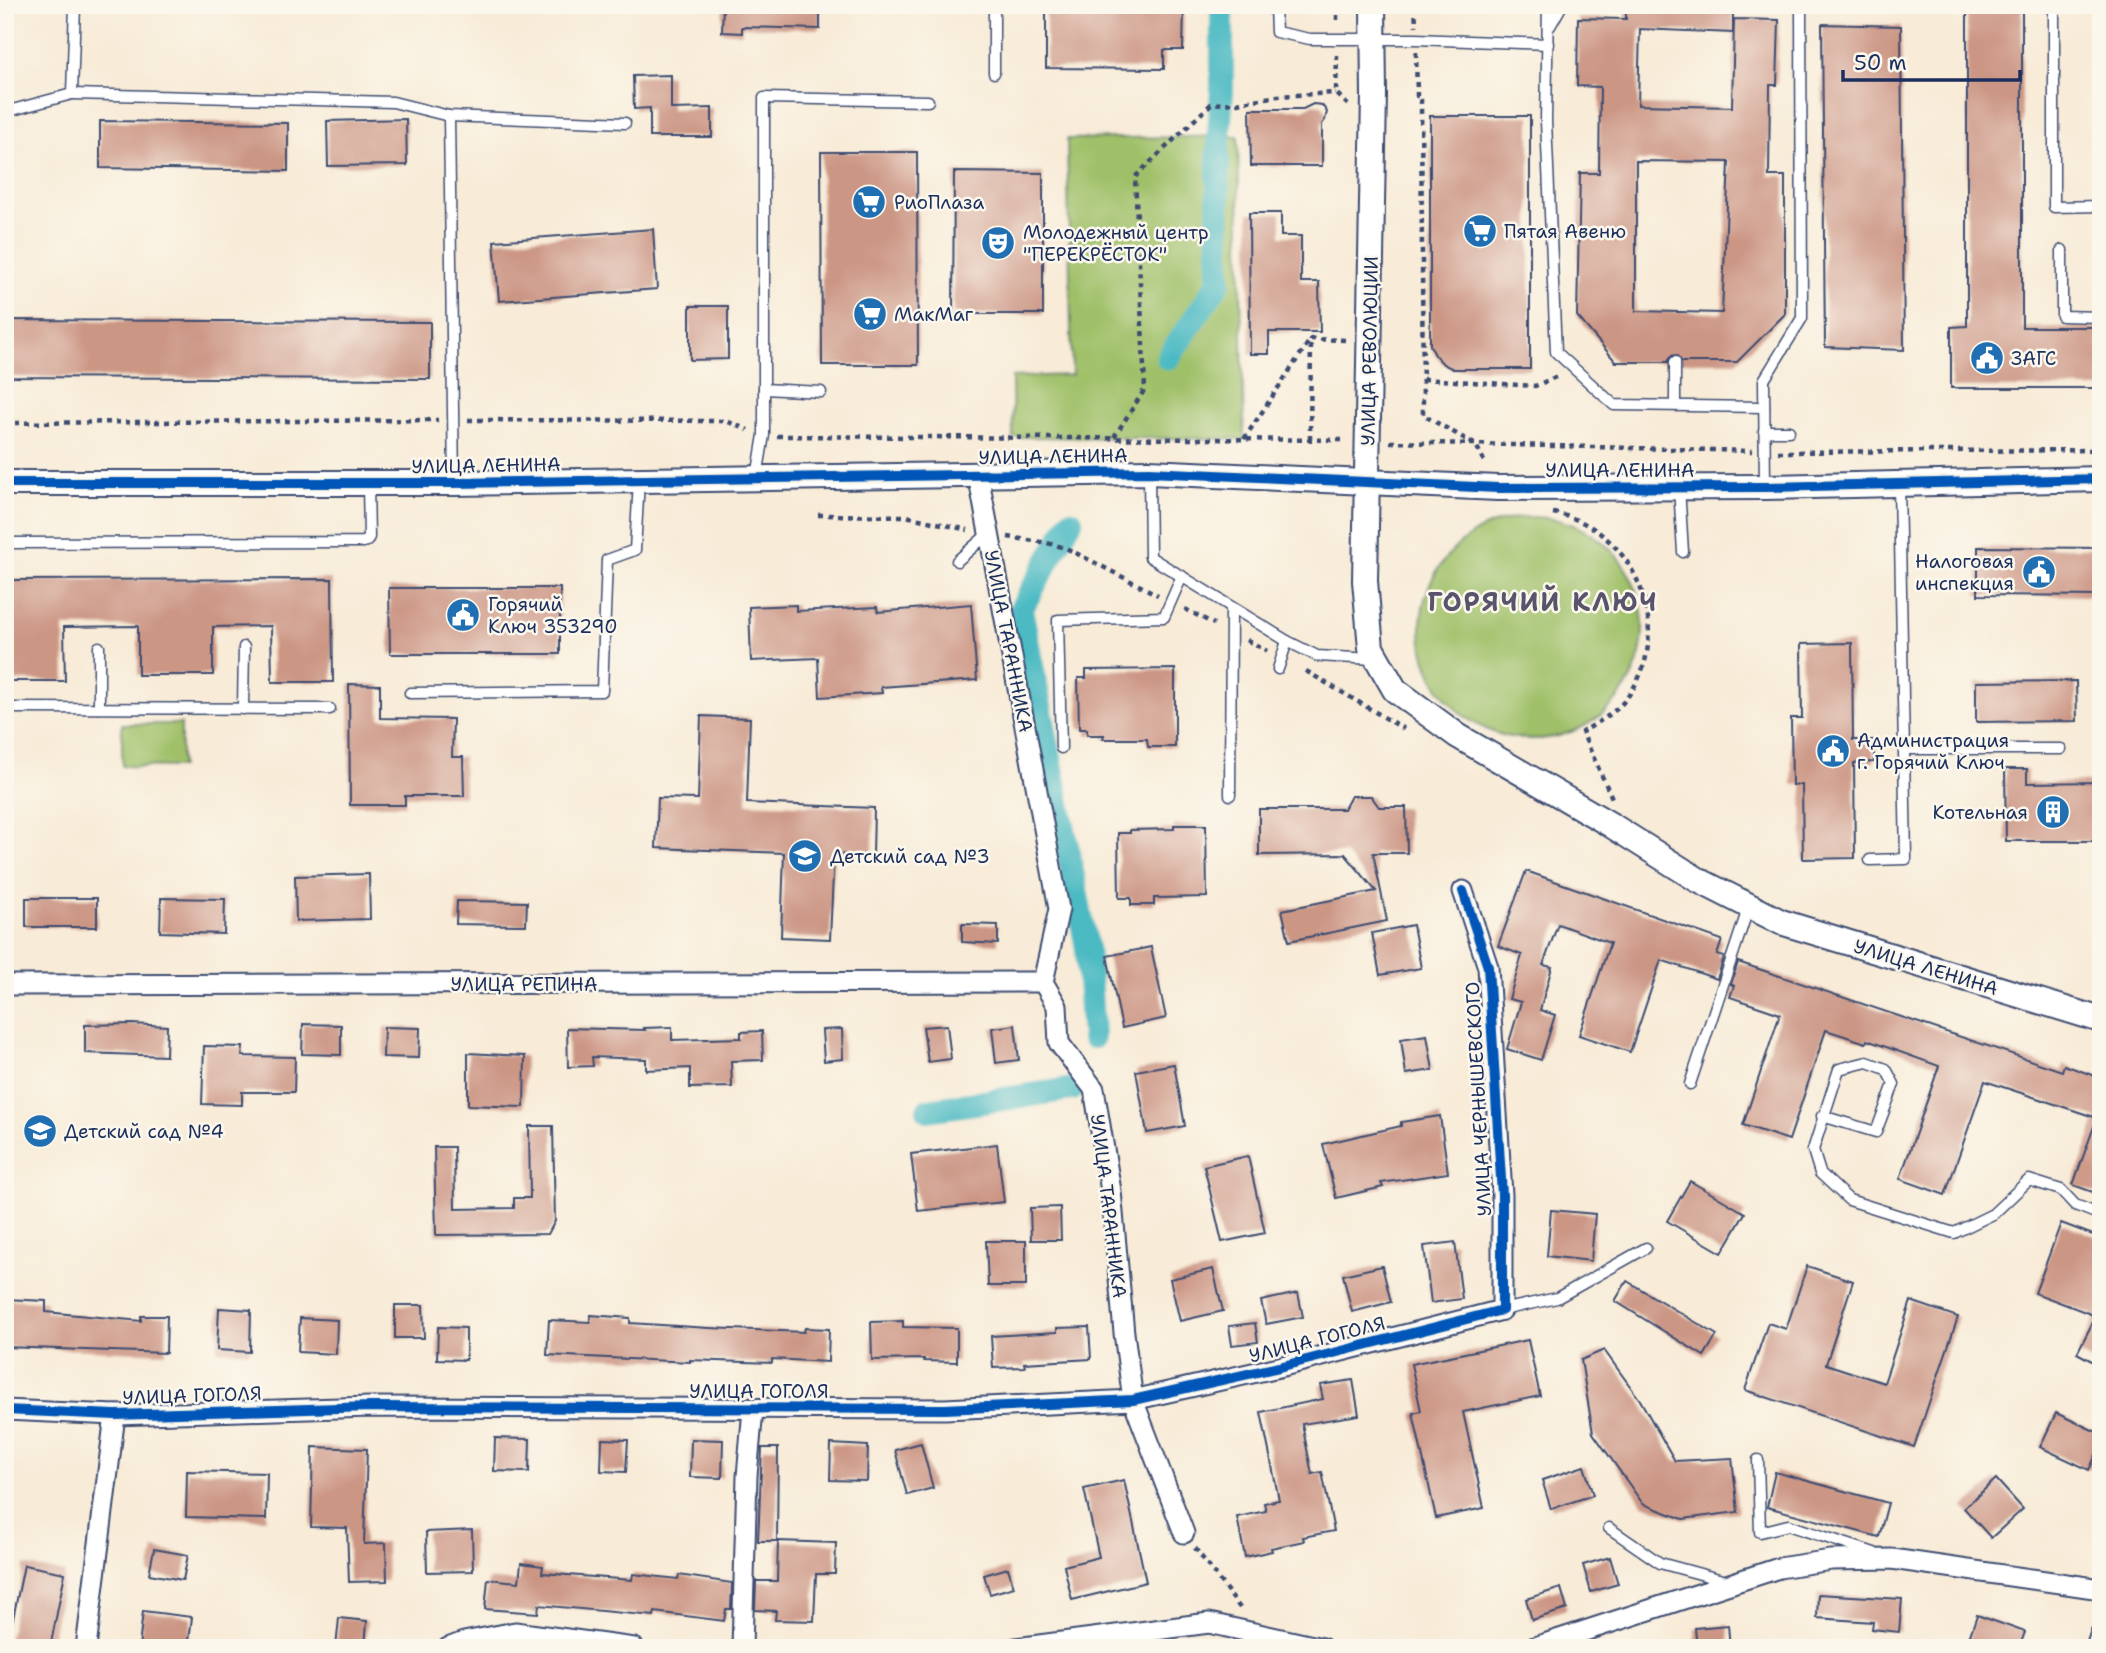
<svg xmlns="http://www.w3.org/2000/svg" width="2106" height="1653" font-family="'Shantell Sans',sans-serif">
<style>
.green{fill:#9fc068;stroke:#5d7863;stroke-width:2}
.lines{fill:none;stroke-linecap:round;stroke-linejoin:round}
.canal{stroke:#4cbac3;stroke-width:24}
.building{fill:#cc9685;fill-rule:evenodd}
.service-casing{stroke:#3c4b70;stroke-width:13}
.minor-casing{stroke:#3c4b70;stroke-width:23}
.tertiary-casing{stroke:#3c4b70;stroke-width:28}
.path{stroke:#3c4b70;stroke-width:4.5;stroke-dasharray:5 5;stroke-linecap:butt}
.service{stroke:#fff;stroke-width:10}
.minor{stroke:#fff;stroke-width:19}
.tertiary{stroke:#fff;stroke-width:24}
.cycleway-casing{stroke:#fbf7ec;stroke-width:15}
.cycleway{stroke:#0057b8;stroke-width:10}
.labels{text-anchor:middle;stroke-width:5;stroke-linejoin:round;paint-order:stroke}
.poi-label{font-size:19px;fill:#1b2f5e;stroke:#fbf7ec;text-anchor:start}
.street-label{font-size:19px;fill:#1b2f5e;stroke:#fbf7ec}
.district-label{font-size:26px;font-weight:bold;letter-spacing:2px;fill:#59536c;stroke:#fbf7ec}
</style>
<rect width="100%" height="100%" fill="#fbf7ec"/>
<filter id="ink" filterUnits="userSpaceOnUse"><feTurbulence type="fractalNoise" baseFrequency=".0143" numOctaves="2"/><feDisplacementMap in="SourceGraphic" scale="14" xChannelSelector="R" yChannelSelector="G"/><feConvolveMatrix kernelMatrix="1 2 1 2 8 2 1 2 1" color-interpolation-filters="sRGB"/></filter>
<filter id="wash" filterUnits="userSpaceOnUse"><feTurbulence type="fractalNoise" baseFrequency=".00686" numOctaves="4" result="noise"/><feDisplacementMap in="SourceGraphic" scale="28" xChannelSelector="R" yChannelSelector="G"/><feGaussianBlur stdDeviation="1.57" result="paint"/><feColorMatrix in="noise" values="0 0 0 0 0 0 0 0 0 0 0 0 0 0 0 0 0 1.4 0 .05"/><feComposite in="paint" operator="in"/></filter>
<g filter="url(#wash)">
<rect width="100%" height="100%" fill="#f8ebd7"/>
<!-- green -->
<g class="green">
<polygon points="1238,136 1244,439 1013,437 1012,377 1072,375 1067,139"/>
<circle cx="1532" cy="628" r="111"/>
<polygon points="122,724 181,724 181,767 122,766"/>
</g>
<g class="lines">
<!-- canal -->
<g class="canal">
<polyline points="1168,358 1219,282 1218,153 1222,88 1222,5"/>
<polyline points="1071,521 1021,609 1087,948 1093,1037"/>
<polyline points="928,1110 1072,1089"/>
</g>
</g>
<g id="blocks">
<!-- building -->
<g class="building">
<polygon points="723,5 820,5 820,29 742,27 742,33 722,32"/>
<polygon points="1046,5 1184,5 1183,50 1164,50 1164,69 1046,68"/>
<path d="M1626 5H1733V33L1640 29 1638 105 1732 107 1734 19 1779 20 1777 85H1770L1769 176H1785V314L1737 362H1682L1676 355 1671 356 1668 362H1616L1577 316 1580 173H1599L1600 87 1577 86 1578 18 1626 19ZM1636 161 1729 162 1722 313 1636 311Z"/>
<polygon points="1967,5 2022,5 2022,327 2101,327 2101,388 1951,388 1951,327 1967,326"/>
<polygon points="1822,24 1901,26 1904,350 1825,347"/>
<polygon points="671,75 671,109 712,108 712,137 650,137 650,108 634,109 633,76"/>
<polygon points="1313,104 1322,105 1327,112 1325,120 1322,124 1322,166 1251,166 1250,109 1303,109"/>
<polygon points="1430,116 1530,116 1530,369 1453,369 1443,364 1435,355 1430,345"/>
<polygon points="406,119 407,165 328,166 327,121"/>
<polygon points="100,121 288,123 288,171 100,168"/>
<polygon points="821,152 917,152 918,365 822,365"/>
<polygon points="954,172 1043,173 1043,314 953,314"/>
<polygon points="1249,213 1281,213 1281,236 1301,236 1301,282 1319,282 1320,332 1269,332 1269,354 1250,354"/>
<polygon points="653,229 657,289 499,301 494,241"/>
<polygon points="690,306 728,306 728,359 690,360"/>
<polygon points="5,320 430,322 430,379 5,377"/>
<polygon points="1978,547 2101,548 2101,596 1978,595"/>
<polygon points="332,579 333,682 272,682 271,626 213,627 213,675 138,675 138,626 64,627 65,681 7,681 7,580"/>
<polygon points="389,588 560,588 560,654 390,654"/>
<polygon points="971,604 977,680 881,687 882,693 820,697 818,658 751,661 749,607 796,605 796,611 877,607 878,612"/>
<polygon points="1852,643 1853,740 1874,740 1874,762 1854,763 1855,858 1803,859 1802,785 1792,785 1791,718 1802,718 1801,644"/>
<polygon points="1175,669 1175,747 1148,747 1147,739 1103,739 1104,735 1087,735 1087,729 1079,729 1078,678 1086,678 1086,670"/>
<polygon points="2076,681 2077,721 1976,722 1976,682"/>
<polygon points="349,684 380,685 380,718 453,719 452,757 463,757 464,796 405,796 405,805 350,805"/>
<polygon points="701,716 750,718 747,803 874,808 873,856 834,854 830,939 781,937 784,853 656,848 658,798 698,799"/>
<polygon points="2005,769 2027,769 2027,783 2101,782 2101,841 2006,841"/>
<polygon points="1351,796 1371,796 1379,807 1406,807 1407,853 1373,853 1387,921 1289,941 1282,910 1376,891 1345,854 1259,855 1259,809 1344,809"/>
<polygon points="1174,825 1206,825 1207,897 1154,898 1154,905 1131,905 1131,898 1119,898 1118,833 1130,833 1130,830 1174,829"/>
<polygon points="1526,871 1722,940 1717,955 1724,957 1717,979 1661,960 1630,1052 1579,1035 1610,943 1558,924 1543,965 1552,967 1540,1010 1555,1015 1541,1060 1507,1049 1521,1002 1509,999 1522,955 1498,946"/>
<polygon points="369,874 370,919 296,921 295,876"/>
<rect x="26" y="898" width="71" height="29"/>
<polygon points="161,898 225,899 224,934 160,932"/>
<polygon points="457,901 527,902 526,925 456,924"/>
<polygon points="962,924 998,925 998,944 962,942"/>
<polygon points="1413,925 1421,968 1380,975 1372,933"/>
<polygon points="1151,947 1166,1018 1122,1028 1107,956"/>
<polygon points="1738,962 2062,1071 2064,1065 2101,1078 2101,1195 2073,1185 2097,1118 1985,1081 1945,1195 1900,1179 1939,1066 1867,1040 1866,1043 1826,1030 1789,1140 1743,1125 1780,1014 1730,997 1734,986 1731,984"/>
<polygon points="132,1024 167,1026 166,1056 85,1053 85,1025"/>
<polygon points="303,1024 341,1025 341,1055 302,1054"/>
<polygon points="947,1025 951,1059 928,1062 923,1027"/>
<polygon points="1015,1025 1019,1060 996,1063 992,1028"/>
<polygon points="384,1027 420,1028 419,1058 383,1057"/>
<polygon points="672,1027 672,1040 741,1038 741,1032 762,1031 763,1060 731,1061 732,1087 690,1088 690,1068 646,1070 646,1059 592,1057 593,1066 568,1067 567,1028 645,1030 644,1028"/>
<polygon points="842,1029 843,1059 824,1061 822,1030"/>
<polygon points="1427,1035 1433,1070 1406,1074 1401,1039"/>
<polygon points="204,1046 243,1047 242,1056 295,1057 294,1092 242,1092 242,1105 202,1104"/>
<polygon points="468,1053 525,1056 524,1107 468,1105"/>
<polygon points="1174,1064 1185,1126 1147,1133 1136,1071"/>
<polygon points="1440,1116 1448,1173 1381,1183 1383,1187 1336,1198 1323,1144 1401,1126 1401,1122"/>
<polygon points="529,1126 553,1126 555,1221 548,1234 436,1235 434,1147 454,1147 455,1209 514,1208 514,1198 530,1198"/>
<polygon points="997,1144 1004,1202 918,1211 911,1154"/>
<polygon points="1248,1156 1265,1233 1222,1242 1204,1166"/>
<polygon points="1690,1181 1745,1213 1722,1253 1667,1221"/>
<polygon points="1060,1207 1061,1240 1031,1240 1030,1208"/>
<polygon points="1551,1210 1595,1214 1591,1261 1547,1256"/>
<polygon points="2061,1223 2101,1238 2101,1366 2077,1353 2096,1316 2035,1293"/>
<polygon points="986,1241 1026,1241 1026,1286 988,1286"/>
<polygon points="1455,1242 1462,1299 1431,1303 1424,1246"/>
<polygon points="1382,1266 1391,1302 1352,1312 1343,1275"/>
<polygon points="1807,1266 1853,1281 1826,1364 1884,1383 1911,1301 1958,1317 1914,1447 1745,1390 1768,1323 1786,1329"/>
<polygon points="1213,1269 1223,1311 1180,1321 1170,1279"/>
<polygon points="1627,1281 1717,1335 1704,1356 1615,1301"/>
<polygon points="1298,1293 1303,1317 1266,1324 1261,1301"/>
<polygon points="5,1299 46,1301 46,1312 141,1321 141,1316 167,1316 166,1353 5,1347"/>
<polygon points="395,1305 423,1305 424,1338 395,1338"/>
<polygon points="219,1308 251,1310 250,1352 217,1350"/>
<polygon points="590,1315 630,1318 630,1323 709,1328 804,1332 805,1328 829,1329 828,1362 772,1359 772,1363 690,1360 690,1362 547,1355 549,1320 590,1322"/>
<polygon points="300,1318 337,1320 336,1354 298,1352"/>
<polygon points="903,1321 903,1327 957,1328 957,1362 924,1361 924,1359 872,1360 871,1322"/>
<polygon points="1255,1323 1258,1342 1232,1345 1229,1326"/>
<polygon points="438,1327 466,1328 466,1360 437,1359"/>
<polygon points="1089,1327 1091,1359 1024,1363 1025,1367 993,1368 991,1336 1057,1332 1057,1328"/>
<polygon points="1528,1340 1540,1396 1463,1412 1484,1508 1436,1518 1413,1413 1421,1411 1411,1364"/>
<polygon points="1604,1350 1640,1400 1675,1461 1732,1458 1738,1512 1683,1519 1643,1504 1593,1433 1581,1360"/>
<polygon points="1353,1380 1359,1415 1302,1424 1312,1474 1322,1472 1334,1531 1303,1537 1304,1541 1271,1548 1272,1551 1245,1557 1237,1517 1266,1511 1264,1503 1279,1500 1261,1412 1323,1399 1320,1385"/>
<polygon points="2056,1413 2101,1434 2101,1444 2089,1470 2040,1447"/>
<polygon points="495,1438 530,1439 529,1472 494,1471"/>
<polygon points="602,1439 628,1440 626,1472 601,1471"/>
<polygon points="691,1439 723,1440 722,1478 690,1477"/>
<polygon points="921,1443 933,1488 907,1495 895,1450"/>
<polygon points="831,1444 868,1446 867,1481 830,1480"/>
<polygon points="313,1447 367,1449 364,1544 386,1543 387,1581 349,1582 347,1528 311,1527"/>
<polygon points="762,1448 778,1448 777,1541 758,1541"/>
<polygon points="1584,1466 1593,1495 1551,1509 1542,1480"/>
<polygon points="187,1471 267,1473 266,1519 186,1517"/>
<polygon points="1775,1472 1888,1503 1879,1537 1767,1507"/>
<polygon points="1996,1479 2023,1509 1991,1538 1964,1508"/>
<polygon points="1124,1480 1146,1582 1072,1600 1064,1566 1099,1557 1084,1489"/>
<polygon points="472,1530 473,1571 427,1572 426,1532"/>
<polygon points="778,1541 836,1543 835,1574 816,1574 814,1621 775,1620 776,1611 755,1610 756,1581 777,1581"/>
<polygon points="154,1549 188,1555 183,1580 149,1574"/>
<polygon points="1610,1557 1618,1584 1591,1592 1583,1565"/>
<polygon points="521,1563 543,1566 542,1573 632,1580 633,1574 678,1579 679,1575 732,1583 731,1609 726,1609 724,1621 655,1612 654,1616 539,1605 538,1613 485,1609 488,1579 519,1582"/>
<polygon points="24,1565 65,1573 50,1648 7,1648"/>
<polygon points="1008,1568 1014,1587 990,1594 984,1575"/>
<polygon points="1561,1588 1567,1609 1532,1620 1526,1599"/>
<polygon points="1818,1594 1902,1599 1899,1632 1872,1629 1873,1622 1817,1618"/>
<polygon points="143,1611 192,1617 188,1648 139,1648"/>
<polygon points="1977,1615 2025,1632 2019,1648 1987,1648 1968,1641"/>
<polygon points="339,1618 367,1621 365,1648 336,1648"/>
<polygon points="1728,1625 1730,1648 1697,1648 1695,1628"/>
</g>
</g>
</g>
<g filter="url(#ink)">
<use href="#blocks" fill-opacity="0" stroke="#3c4b70" stroke-width="2"/>
<g class="lines">
<!-- service casing -->
<g class="service-casing">
<g id="service">
<polyline points="1275,5 1276,32 1310,39 1416,39 1548,44"/>
<polyline points="1548,5 1546,121 1556,352 1614,405 1764,407"/>
<polyline points="2054,5 2054,207 2101,206"/>
<polyline points="1550,26 1562,5"/>
<polyline points="994,73 994,5"/>
<polyline points="72,94 393,102 449,116 625,123"/>
<polyline points="5,112 72,94 75,5"/>
<polyline points="449,116 454,483"/>
<polyline points="2062,250 2062,316 2101,317"/>
<polyline points="764,389 821,392"/>
<polyline points="1675,404 1675,362"/>
<polyline points="1764,431 1789,431"/>
<polyline points="1149,473 1150,557 1287,641 1317,656 1374,659"/>
<polyline points="757,477 764,435 764,98 928,101"/>
<polyline points="1679,487 1683,552"/>
<polyline points="1765,487 1764,380 1802,318 1801,5"/>
<polyline points="5,543 363,542 367,541 369,537 368,484"/>
<polyline points="957,561 988,534"/>
<polyline points="99,647 99,708"/>
<polyline points="1278,669 1287,641"/>
<polyline points="410,693 602,691 607,560 635,550 639,481"/>
<polyline points="5,708 330,709"/>
<polyline points="243,709 244,647"/>
<polyline points="1061,748 1058,620 1164,617 1182,576"/>
<polyline points="1904,749 2061,749"/>
<polyline points="1230,795 1231,607"/>
<polyline points="1870,860 1906,859 1899,484"/>
<polyline points="1690,1084 1749,906"/>
<polyline points="1822,1116 1876,1132 1894,1084 1886,1069 1867,1062 1839,1069 1813,1150 1820,1173 1849,1200 1954,1233 1993,1214 2029,1180 2061,1190 2075,1205 2101,1215"/>
<polyline points="1502,1310 1557,1298 1646,1248"/>
<polyline points="1758,1460 1760,1532 1788,1525 1874,1553"/>
<polyline points="1609,1528 1660,1563 1726,1581"/>
</g>
</g>
<!-- minor casing -->
<g class="minor-casing">
<g id="minor">
<polyline points="978,474 1059,909 1043,982 1057,1006 1059,1043 1094,1089 1111,1191 1124,1333 1133,1400 1184,1533"/>
<polyline points="5,985 1043,982"/>
<polyline points="5,1410 115,1415 370,1407 945,1409 1133,1400 1279,1367 1502,1310 1502,1195 1488,967 1463,891"/>
<polyline points="86,1648 115,1415"/>
<polyline points="448,1648 464,1642 515,1632 634,1648"/>
<polyline points="742,1648 747,1476 753,1409"/>
<polyline points="1016,1648 1209,1623 1322,1648"/>
<polyline points="1532,1648 1779,1568 1831,1560 1892,1559 2101,1589"/>
<polyline points="2096,1648 2101,1633"/>
</g>
</g>
<!-- tertiary casing -->
<g class="tertiary-casing">
<g id="tertiary">
<polyline points="1373,5 1374,95 1365,581 1371,648 1395,690 1458,736 1611,825 1698,880 1781,922 2101,1020"/>
<polyline points="5,483 454,483 1149,472 1498,488 1765,487 2101,479"/>
</g>
</g>
<!-- path -->
<g class="path">
<polyline points="1337,5 1337,25"/>
<polyline points="1415,5 1416,26"/>
<polyline points="1416,52 1417,96 1421,97 1423,415 1476,445 1486,465"/>
<polyline points="1337,55 1336,93 1350,107"/>
<polyline points="1423,379 1535,386 1560,375"/>
<polyline points="468,420 726,421 748,430"/>
<polyline points="5,423 438,420"/>
<polyline points="777,436 1346,440"/>
<polyline points="1114,437 1145,389 1135,177 1211,104 1237,103 1278,96 1336,93"/>
<polyline points="1244,439 1310,340"/>
<polyline points="1310,440 1311,339 1348,340"/>
<polyline points="1390,442 1752,451"/>
<polyline points="1778,452 2101,450"/>
<path d="M1553 513C1635 526 1679 634 1625 700 1614 714 1597 723 1582 732L1612 798"/>
<polyline points="818,515 906,516 968,530"/>
<polyline points="1008,537 1047,543 1066,548 1158,595"/>
<polyline points="1185,609 1214,624"/>
<polyline points="1247,640 1267,651"/>
<polyline points="1306,671 1404,729"/>
<polyline points="1195,1548 1240,1608"/>
</g>
<!-- service -->
<use href="#service" class="service"/>
<!-- minor -->
<use href="#minor" class="minor"/>
<!-- tertiary -->
<use href="#tertiary" class="tertiary"/>
<!-- cycleway casing -->
<g class="cycleway-casing">
<g id="cycleway">
<polyline points="5,483 454,483 1149,472 1498,488 1765,487 2101,479"/>
<polyline points="5,1410 115,1415 370,1407 945,1409 1133,1400 1279,1367 1502,1310 1502,1195 1488,967 1463,891"/>
</g>
</g>
<!-- cycleway -->
<use href="#cycleway" class="cycleway"/>
</g>
</g>
<!-- icons -->
<defs>
<g id="supermarket-disc" transform="scale(1.75)"><circle r="9.5" fill="#1f6fb2" stroke="#fbf7ec"/><path d="M-6-5.5h2.5l.6 2H6L4.5 2H-2.5L-4.4-4H-6ZM-1.5 3.2a1.3 1.3 0 1 0 .1 0ZM3 3.2a1.3 1.3 0 1 0 .1 0Z" fill="#fff"/></g>
<g id="theatre-disc" transform="scale(1.75)"><circle r="9.5" fill="#1f6fb2" stroke="#fbf7ec"/><path d="M-5-5.5Q0-4 5-5.5V0Q5 5 0 6Q-5 5-5 0ZM-3.3-2.5H-1v1.5H-3.3ZM1-2.5H3.3v1.5H1ZM-2.8 1Q0 5.5 2.8 1Z" fill="#fff"/></g>
<g id="civic-disc" transform="scale(1.75)"><circle r="9.5" fill="#1f6fb2" stroke="#fbf7ec"/><path d="M-.6-6.5H3V-4.5H.6V-3L4-1V1h2V6H-6V1h2V-1L-.6-3ZM-1.2 2.5V6h2.4V2.5Z" fill="#fff"/></g>
<g id="building-disc" transform="scale(1.75)"><circle r="9.5" fill="#1f6fb2" stroke="#fbf7ec"/><path d="M-4-6H4V6H1V3H-1V6H-4ZM-2.5-4.3h1.7v1.8h-1.7ZM.8-4.3h1.7v1.8H.8ZM-2.5-1h1.7V.8h-1.7ZM.8-1h1.7V.8H.8Z" fill="#fff"/></g>
<g id="school-disc" transform="scale(1.75)"><circle r="9.5" fill="#1f6fb2" stroke="#fbf7ec"/><path d="M0-5L7-2L0 1L-7-2ZM-4 1L0 2.5L4 1V4Q0 6-4 4Z" fill="#fff"/></g>
</defs>
<g fill-rule="evenodd">
<use href="#supermarket-disc" x="869" y="202"/>
<use href="#supermarket-disc" x="1480" y="231"/>
<use href="#theatre-disc" x="998" y="243"/>
<use href="#supermarket-disc" x="870" y="314"/>
<use href="#civic-disc" x="1987" y="358"/>
<use href="#civic-disc" x="2039" y="572"/>
<use href="#civic-disc" x="463" y="615"/>
<use href="#civic-disc" x="1833" y="751"/>
<use href="#building-disc" x="2053" y="812"/>
<use href="#school-disc" x="805" y="856"/>
<use href="#school-disc" x="40" y="1131"/>
</g>
<g class="labels">
<!-- poi labels -->
<g class="poi-label">
<text x="894" y="209">РиоПлаза</text>
<text x="1504" y="238">Пятая Авеню</text>
<text x="1023" y="239">Молодежный центр<tspan x="1023" dy="22">"ПЕРЕКРЁСТОК"</tspan></text>
<text x="894" y="321">МакМаг</text>
<text x="2011" y="365">ЗАГС</text>
<text x="2014" y="568" text-anchor="end">Налоговая<tspan x="2014" dy="22">инспекция</tspan></text>
<text x="488" y="611">Горячий<tspan x="488" dy="22">Ключ 353290</tspan></text>
<text x="1857" y="747">Администрация<tspan x="1857" dy="22">г. Горячий Ключ</tspan></text>
<text x="2028" y="819" text-anchor="end">Котельная</text>
<text x="830" y="863">Детский сад №3</text>
<text x="64" y="1138">Детский сад №4</text>
</g>
<!-- street labels -->
<g class="street-label">
<text transform="translate(1369 351) rotate(-89)" y="7">УЛИЦА РЕВОЛЮЦИИ</text>
<text transform="translate(1053 456) rotate(-1)" y="7">УЛИЦА ЛЕНИНА</text>
<text transform="translate(486 465) rotate(-1)" y="7">УЛИЦА ЛЕНИНА</text>
<text x="1620" y="477">УЛИЦА ЛЕНИНА</text>
<text transform="translate(1009 641) rotate(79)" y="7">УЛИЦА ТАРАННИКА</text>
<text transform="translate(1926 967) rotate(17)" y="7">УЛИЦА ЛЕНИНА</text>
<text x="524" y="991">УЛИЦА РЕПИНА</text>
<text transform="translate(1478 1099) rotate(-93)" y="7">УЛИЦА ЧЕРНЫШЕВСКОГО</text>
<text transform="translate(1109 1206) rotate(83)" y="7">УЛИЦА ТАРАННИКА</text>
<text transform="translate(1317 1339) rotate(-14)" y="7">УЛИЦА ГОГОЛЯ</text>
<text x="759" y="1398">УЛИЦА ГОГОЛЯ</text>
<text transform="translate(192 1395) rotate(-2)" y="7">УЛИЦА ГОГОЛЯ</text>
</g>
<!-- district labels -->
<g class="district-label">
<text x="1543" y="611">ГОРЯЧИЙ КЛЮЧ</text>
</g>
</g>
<!-- margin -->
<rect width="2106" height="1653" fill="none" stroke="#fbf7ec" stroke-width="28"/>
<!-- scale -->
<path d="M1843 70v10h177v-10" fill="none" stroke="#1b2f5e" stroke-width="3.5"/>
<text x="1854" y="70" font-size="21" fill="#1b2f5e" stroke="#fbf7ec" stroke-width="5" paint-order="stroke">50 m</text>
</svg>
